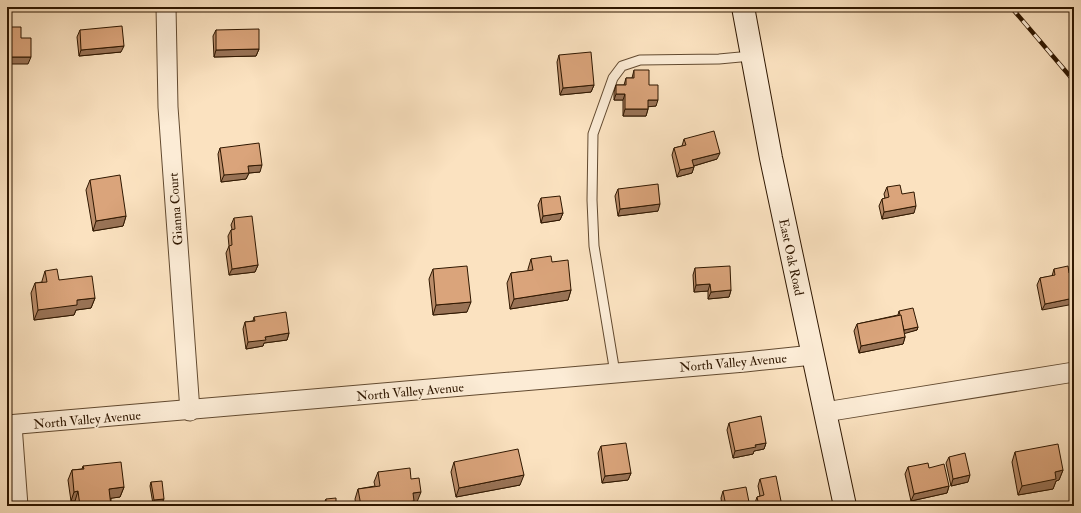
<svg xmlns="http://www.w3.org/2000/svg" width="1081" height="513" font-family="'IM FELL Double Pica',serif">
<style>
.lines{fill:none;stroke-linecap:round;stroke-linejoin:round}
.lane-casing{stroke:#624a30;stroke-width:11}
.street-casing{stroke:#624a30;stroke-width:21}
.secondary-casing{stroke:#2f1700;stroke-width:24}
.lane{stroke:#fcecd6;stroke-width:9}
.street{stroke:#fcecd6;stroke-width:19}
.secondary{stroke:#fcecd6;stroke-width:22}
.rail-casing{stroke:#2f1700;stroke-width:4.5}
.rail{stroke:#fcecd6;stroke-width:3;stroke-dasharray:9;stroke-linecap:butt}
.wall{fill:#bb8d6a;stroke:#2f1700}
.shaded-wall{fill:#997356;stroke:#2f1700}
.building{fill:#daa47b;stroke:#2f1700}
.labels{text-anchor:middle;stroke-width:3.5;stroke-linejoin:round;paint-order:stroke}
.street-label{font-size:13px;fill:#2f1700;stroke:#fcecd6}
</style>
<rect width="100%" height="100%" fill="#fbe2c0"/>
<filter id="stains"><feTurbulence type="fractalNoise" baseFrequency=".005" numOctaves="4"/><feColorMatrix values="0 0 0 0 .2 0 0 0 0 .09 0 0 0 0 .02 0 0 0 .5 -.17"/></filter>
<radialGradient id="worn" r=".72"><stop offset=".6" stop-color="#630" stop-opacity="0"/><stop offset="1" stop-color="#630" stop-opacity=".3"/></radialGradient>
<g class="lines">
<!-- lane casing -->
<g class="lane-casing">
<polyline id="lane" points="615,373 594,246 592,200 593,134 613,78 622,66 640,60 719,59 751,56"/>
</g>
<!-- street casing -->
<g class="street-casing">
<g id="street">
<polyline points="166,7 168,107 190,411"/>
<polyline points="825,412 1074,372"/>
<polyline points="7,425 745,362 813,355"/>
<polyline points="12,425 18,506"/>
</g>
</g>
<!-- secondary casing -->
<g class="secondary-casing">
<polyline id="secondary" points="743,7 771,158 845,506"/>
</g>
<!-- lane -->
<use href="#lane" class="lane"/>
<!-- street -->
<use href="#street" class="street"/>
<!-- secondary -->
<use href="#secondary" class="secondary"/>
<!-- rail casing -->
<g class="rail-casing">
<polyline id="rail" points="1011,7 1074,81"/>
</g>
<!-- rail -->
<use href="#rail" class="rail"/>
</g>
<!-- wall -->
<g class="wall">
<polygon points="80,30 121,52 79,56 77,37"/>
<polygon points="216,30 259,49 256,56 214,57 213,36"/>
<polygon points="559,55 594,85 591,92 560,95 557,62"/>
<polygon points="634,70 649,85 656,106 648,106 648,109 646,116 623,116 623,100 614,100 614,92 616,85 624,85 626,78 632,78"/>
<polygon points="684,139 717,159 694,166 692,173 677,177 672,155 674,148 682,146"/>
<polygon points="220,148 260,172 249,173 246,179 221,182 218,154"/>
<polygon points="90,180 126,216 123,226 93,231 86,190"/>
<polygon points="887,187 902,194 914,213 882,219 879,206 882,199 885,198 884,194"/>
<polygon points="618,189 658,211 618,216 615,196"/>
<polygon points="541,198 563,213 560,220 541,223 538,205"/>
<polygon points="234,218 258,265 255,272 229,275 226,253 229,246 228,236 231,230 232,229 231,225"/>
<polygon points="531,259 552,262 571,290 568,300 510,309 507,283 511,273 528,271 528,269"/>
<polygon points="695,268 731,290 729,297 708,299 708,291 694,292 693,275"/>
<polygon points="433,269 467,312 433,315 429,279"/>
<polygon points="1054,269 1069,273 1042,310 1037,285 1040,278 1052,276"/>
<polygon points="45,271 59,280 95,298 91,308 76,310 74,315 34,320 31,293 35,283 42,282 42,281"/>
<polygon points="899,311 918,327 917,330 904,333 905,337 903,344 859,353 854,331 857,324 898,315"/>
<polygon points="254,317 289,333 287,340 264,343 263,346 246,349 243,329 245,322 253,321"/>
<polygon points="729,423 766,443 764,449 754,451 753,454 733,458 727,430"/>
<polygon points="601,446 631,473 628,480 602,483 598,453"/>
<polygon points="1015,452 1063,470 1059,480 1056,481 1053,489 1018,495 1012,462"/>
<polygon points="949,457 968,482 951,486 946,463"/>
<polygon points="454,462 520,485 456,497 451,472"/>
<polygon points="83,466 124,487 120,497 111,498 111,506 75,506 75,501 71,501 68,480 72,470 82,469"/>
<polygon points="908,467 929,468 949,486 947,493 911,501 905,474"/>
<polygon points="378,472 411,479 417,502 414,502 412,506 356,506 355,499 358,489 375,486 374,482"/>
<polygon points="760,479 782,506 755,506 755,503 757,497 760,496 758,486"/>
<polygon points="151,482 162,503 153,504 150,486"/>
<polygon points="723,491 749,502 748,506 722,506 721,498"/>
<polygon points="326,499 336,506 325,506 324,503"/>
</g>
<!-- shaded-wall -->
<g class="shaded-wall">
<polygon points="124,46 121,52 79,56 81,50"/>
<polygon points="259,49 256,56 214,57 216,50"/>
<polygon points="7,57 31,57 28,64 7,64"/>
<polygon points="594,85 591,92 560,95 563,88"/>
<polygon points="616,94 625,94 623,100 614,100"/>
<polygon points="648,100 658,100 656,106 646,107"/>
<polygon points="625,109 648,109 646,116 623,116"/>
<polygon points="720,153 717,159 690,167 692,160"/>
<polygon points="262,165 260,172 249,173 246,179 221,182 224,175 248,166"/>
<polygon points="694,167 692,173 677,177 680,170"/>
<polygon points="660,204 658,211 618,216 620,209"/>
<polygon points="916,206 914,213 882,219 884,212"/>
<polygon points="563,213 560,220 541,223 543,216"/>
<polygon points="126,216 123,226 93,231 96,221"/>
<polygon points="258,265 255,272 229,275 232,269"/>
<polygon points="710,284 708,291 694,292 696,285"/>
<polygon points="571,290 568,300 510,309 514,299"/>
<polygon points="731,290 729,297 708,299 711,292"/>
<polygon points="95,298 91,308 76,310 74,315 34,320 38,310 77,300"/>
<polygon points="1074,298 1074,304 1042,310 1045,304"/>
<polygon points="471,302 467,312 433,315 436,305"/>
<polygon points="918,327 917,330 903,334 904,330"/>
<polygon points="289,333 287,340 264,343 263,346 246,349 248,342 265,337"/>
<polygon points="905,337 903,344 859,353 861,346"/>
<polygon points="766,443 764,449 754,451 753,454 733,458 735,451 755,445"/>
<polygon points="1063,470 1059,480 1056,481 1053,489 1018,495 1022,486 1055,472"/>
<polygon points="631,473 628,480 602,483 605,476"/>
<polygon points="524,475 520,485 456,497 459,488"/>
<polygon points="970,475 968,482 951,486 953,479"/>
<polygon points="949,486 947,493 911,501 914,494"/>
<polygon points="124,487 120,497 106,499 109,489"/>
<polygon points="78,491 75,501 71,501 74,492"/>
<polygon points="421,492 417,502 414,502 412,506 382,506 413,493"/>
<polygon points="164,499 162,503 153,504 154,500"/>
<polygon points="749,502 748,506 730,506"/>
</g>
<!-- building -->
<g class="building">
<polygon points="122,26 124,46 81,50 80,30"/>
<polygon points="7,27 21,27 21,38 31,38 31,57 7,57"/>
<polygon points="259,29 259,49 216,50 216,30"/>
<polygon points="591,52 594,85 563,88 559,55"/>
<polygon points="634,70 649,70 649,85 658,85 658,100 648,100 648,109 625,109 625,94 616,94 616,85 626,85 626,78 634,78"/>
<polygon points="714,131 720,153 692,160 694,167 680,170 674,148 686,145 684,139"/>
<polygon points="259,143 262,165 248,166 249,173 224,175 220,148"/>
<polygon points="120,175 126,216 96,221 90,180"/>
<polygon points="658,184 660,204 620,209 618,189"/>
<polygon points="900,185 902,194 914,192 916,206 884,212 882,199 889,197 887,187"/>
<polygon points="560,196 563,213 543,216 541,198"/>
<polygon points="252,216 258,265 232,269 229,246 232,245 231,230 235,229 234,218"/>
<polygon points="551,256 552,262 568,260 571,290 514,299 511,273 533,270 531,259"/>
<polygon points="467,266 471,302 436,305 433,269"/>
<polygon points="730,266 731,290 711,292 710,284 696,285 695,268"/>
<polygon points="1068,266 1069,273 1074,272 1074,298 1045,304 1040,278 1055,275 1054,269"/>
<polygon points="57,269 59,280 92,276 95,298 77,300 77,305 38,310 35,283 47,282 45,271"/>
<polygon points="913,308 918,327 904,330 899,311"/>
<polygon points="286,312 289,333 265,337 266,340 248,342 245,322 255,321 254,317"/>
<polygon points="901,315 905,337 861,346 857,324"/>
<polygon points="761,416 766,443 755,445 756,447 735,451 729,423"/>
<polygon points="626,443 631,473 605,476 601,446"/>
<polygon points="1058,444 1063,470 1055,472 1056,479 1022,486 1015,452"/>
<polygon points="518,449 524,475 459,488 454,462"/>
<polygon points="965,453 970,475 953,479 949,457"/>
<polygon points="121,462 124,487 109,489 111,506 80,506 78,491 74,492 72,470 84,469 83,466"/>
<polygon points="928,463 929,468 944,464 949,486 914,494 908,467"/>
<polygon points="410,468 411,479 419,478 421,492 413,493 414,501 382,506 361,506 358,489 380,486 378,472"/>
<polygon points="776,476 782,506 759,506 757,497 764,495 760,479"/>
<polygon points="162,481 164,499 154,500 151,482"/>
<polygon points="746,487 749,502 730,506 726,506 723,491"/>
<polygon points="336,498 336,506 326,506 326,499"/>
<polygon points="133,503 133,506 124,506 124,505"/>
</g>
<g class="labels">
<!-- street labels -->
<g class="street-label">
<text transform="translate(175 209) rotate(-94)" y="5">Gianna Court</text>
<text transform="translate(792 257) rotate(78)" y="5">East Oak Road</text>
<text transform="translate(733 362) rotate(-5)" y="5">North Valley Avenue</text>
<text transform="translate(410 391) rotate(-5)" y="5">North Valley Avenue</text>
<text transform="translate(87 419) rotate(-5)" y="5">North Valley Avenue</text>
</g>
</g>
<!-- margin -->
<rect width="1081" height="513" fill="none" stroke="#fbe2c0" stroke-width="24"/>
<rect x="8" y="8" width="1065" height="497" fill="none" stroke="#2f1700" stroke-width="2"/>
<rect x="12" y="12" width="1057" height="489" fill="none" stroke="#2f1700"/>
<rect width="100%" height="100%" filter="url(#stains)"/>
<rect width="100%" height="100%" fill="url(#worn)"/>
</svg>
